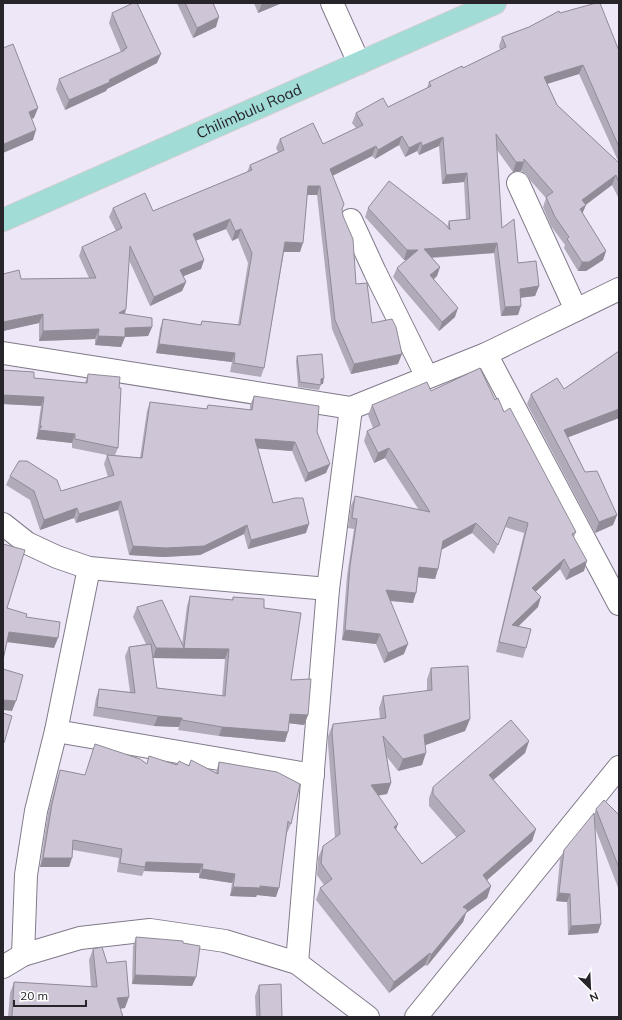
<svg xmlns="http://www.w3.org/2000/svg" width="622" height="1020" font-family="Mulish,sans-serif">
<style>
.lines{fill:none;stroke-linecap:round;stroke-linejoin:round}
.minor-casing{stroke:#817a89;stroke-width:24}
.major-casing{stroke:#cfcfd0;stroke-width:24}
.minor{stroke:#fff;stroke-width:22}
.major{stroke:#a1dcd6;stroke-width:22}
.wall{fill:#b1aab9;fill-rule:evenodd}
.shaded-wall{fill:#908b96}
.building{fill:#cec6d7;stroke:#908b96}
.labels{text-anchor:middle;stroke-width:3;stroke-linejoin:round;paint-order:stroke}
.street-label{font-size:15px;fill:#27242a;stroke:#fff}
</style>
<rect width="100%" height="100%" fill="#eee7f7"/>
<g class="lines">
<!-- minor casing -->
<g class="minor-casing">
<g id="minor">
<polyline points="332,3 359,63"/>
<polyline points="518,183 576,310"/>
<polyline points="351,220 375,272 427,377"/>
<polyline points="3,353 351,408 486,354 619,289"/>
<polyline points="486,354 619,604"/>
<polyline points="3,524 27,543 57,557 89,568 328,589"/>
<polyline points="56,731 313,775"/>
<polyline points="23,955 26,875 36,811 56,731 89,568"/>
<polyline points="297,963 328,589 351,408"/>
<polyline points="3,967 23,955 80,938 150,930 225,941 297,963 368,1017"/>
<polyline points="416,1017 619,767"/>
</g>
</g>
<!-- major casing -->
<g class="major-casing">
<g id="major">
<path id="s1" d="M3 220 495 3"/>
</g>
</g>
<!-- minor -->
<use href="#minor" class="minor"/>
<!-- major -->
<use href="#major" class="major"/>
</g>
<!-- wall -->
<g class="wall">
<polygon points="177,3 213,3 216,27 193,38"/>
<polygon points="254,3 282,3 258,13"/>
<polygon points="112,13 157,63 107,89 106,91 65,110 56,89 59,79 121,52 109,23"/>
<path d="M560 13 619 51V199L612 185 586 205 582 214 606 251 603 260 586 271H578L564 248 565 245 551 226 543 207 546 198 521 170V171L513 172 497 150 502 228 518 263 539 286 535 296 520 298 518 315 501 316 494 253 432 258 440 267 437 276 434 279 455 317 439 331 393 277 397 268 406 260H404L365 217 368 208 447 227 449 221 466 219 464 182 442 184 439 146 419 155 417 151 405 157 399 145 375 159 372 156 332 176 342 209 356 284 372 323 398 364 351 374 332 329 317 195H307L300 252H284L264 368 261 377 230 372 232 362 156 353 160 329 163 319 200 325 202 321 238 325 248 263 238 238 232 241 226 229 196 240 204 260 201 269 183 276 186 282 182 291 150 306 129 260 126 309 125 314 152 327 148 336 125 337 121 347 95 345V339L39 341V323L3 331V274L21 279 89 278 79 256 82 247 116 231 109 217 113 208 153 211 247 172 250 165 278 152 276 148 280 139 323 144 356 128 352 123 356 113 388 107 427 88 429 82 463 68 500 50 499 46 502 37 529 27ZM579 74 619 163 557 105 547 84Z"/>
<polygon points="619,351 619,418 568,437 585,472 617,515 613,525 595,533 527,404 531,394 564,389"/>
<polygon points="297,356 323,384 321,384 319,390 298,387 296,361"/>
<polygon points="3,370 34,378 85,383 88,374 119,388 118,448 115,455 140,458 147,411 150,402 206,409 208,405 250,410 250,405 254,396 317,432 326,473 305,482 292,451 258,448 273,503 306,533 248,549 244,534 200,555 163,557 129,555 118,510 76,523 74,518 40,530 30,500 6,485 10,476 61,491 108,477 104,464 107,455 72,448 72,443 36,439 38,435 37,435 41,406 3,404"/>
<polygon points="431,391 495,400 504,412 576,532 574,537 584,571 566,580 560,569 536,591 538,607 518,627 526,648 523,658 496,652 524,533 505,527 494,554 472,533 441,550 438,569 435,579 418,577 413,603 390,601 404,654 384,663 376,644 342,640 347,576 354,529 348,528 351,506 355,496 419,510 385,458 374,463 364,441 367,431 373,428 368,415 372,405"/>
<path d="M190 596 232 600 233 597 264 608 291 680 308 715 304 725 289 723 285 742 219 736 178 730 179 727 154 726 93 716 96 698 99 689 130 692 125 656 129 647 146 644 133 617 137 607 182 644 187 606ZM153 658 225 659 222 696 157 688Z"/>
<polygon points="431,668 470,719 465,731 425,745 422,765 398,771 387,757 391,783 387,794 378,796 396,830 422,864 457,838 429,806 429,798 433,787 529,741 525,753 493,780 536,829 532,841 487,880 491,886 487,898 466,913 463,922 427,966 425,965 389,993 316,900 320,888 324,885 317,875 318,858 323,846 335,838 328,744 328,736 333,724 380,719 379,708 383,696 427,691 427,679"/>
<polygon points="219,762 277,772 291,824 287,833 287,832 276,897 257,895 256,897 230,896 232,883 199,878 199,873 144,871 142,876 117,872 119,858 73,850 69,867 40,867 48,813 57,779 60,770 84,775 147,764 189,766 216,772"/>
<polygon points="596,809 619,815 619,890 595,828 598,933 568,935 567,902 556,901 560,859 564,850 594,815"/>
<polygon points="136,937 183,943 196,977 192,986 132,984 133,946"/>
<polygon points="93,949 107,963 125,1008 120,1009 123,1017 8,1017 10,993 14,982 91,987 89,960"/>
<polygon points="259,985 282,1017 256,1017 255,996"/>
</g>
<!-- shaded-wall -->
<g class="shaded-wall">
<polygon points="262,3 282,3 258,13"/>
<polygon points="219,17 216,27 193,38 197,28"/>
<polygon points="161,54 157,63 107,89 106,91 65,110 69,100"/>
<polygon points="583,65 579,74 540,86 544,77"/>
<polygon points="38,108 34,118 25,122 29,112"/>
<polygon points="36,130 33,140 3,153 3,148 4,144"/>
<polygon points="402,136 399,145 375,159 378,150"/>
<polygon points="443,137 439,146 419,155 422,146"/>
<polygon points="421,142 417,151 405,157 409,148"/>
<polygon points="376,146 372,156 326,179 330,169"/>
<polygon points="516,162 524,162 521,171 513,172"/>
<polygon points="467,173 464,182 442,184 446,175"/>
<polygon points="616,175 612,185 581,208 586,205 582,214 576,218 582,200"/>
<polygon points="308,186 320,186 317,195 304,195"/>
<polygon points="230,219 226,229 190,243 193,234"/>
<polygon points="241,229 238,238 232,241 235,231"/>
<polygon points="285,242 303,243 300,252 282,252"/>
<polygon points="497,243 494,253 421,258 424,249"/>
<polygon points="407,250 418,250 415,259 404,260"/>
<polygon points="606,251 603,260 586,271 578,271 582,262"/>
<polygon points="204,260 201,269 177,279 180,270"/>
<polygon points="440,267 437,276 427,285 430,275"/>
<polygon points="186,282 182,291 150,306 154,297"/>
<polygon points="539,286 535,296 516,298 520,289"/>
<polygon points="521,306 518,315 501,316 505,307"/>
<polygon points="458,308 455,317 439,331 442,322"/>
<polygon points="126,309 123,318 119,313"/>
<polygon points="43,314 39,323 3,331 3,322"/>
<polygon points="152,327 148,336 124,337 125,337 121,347 95,345 98,336 125,328"/>
<polygon points="99,329 95,339 39,341 43,331"/>
<polygon points="159,344 235,353 232,362 156,353"/>
<polygon points="402,354 398,364 351,374 354,364"/>
<polygon points="324,378 323,384 320,384 321,379"/>
<polygon points="3,395 44,397 41,406 3,404"/>
<polygon points="619,409 619,418 561,440 564,430"/>
<polygon points="42,426 75,434 72,443 36,439 40,427"/>
<polygon points="255,439 295,442 292,451 252,448"/>
<polygon points="389,448 385,458 374,463 378,453"/>
<polygon points="330,464 326,473 305,482 308,473"/>
<polygon points="121,501 118,510 76,523 79,514"/>
<polygon points="77,508 74,518 40,530 44,520"/>
<polygon points="617,515 613,525 595,533 599,522"/>
<polygon points="476,523 472,533 439,551 443,541"/>
<polygon points="309,524 306,533 248,549 251,540"/>
<polygon points="247,525 244,534 200,555 163,557 129,555 133,546"/>
<polygon points="564,559 560,569 529,598 532,588"/>
<polygon points="587,561 584,571 566,580 570,570"/>
<polygon points="419,567 438,569 435,579 415,577"/>
<polygon points="386,590 416,593 413,603 382,600"/>
<polygon points="541,597 538,607 509,635 512,625"/>
<polygon points="345,630 380,634 376,644 342,640"/>
<polygon points="9,632 58,638 54,648 6,642"/>
<polygon points="408,644 404,654 384,663 388,653"/>
<polygon points="156,648 229,649 225,659 153,658"/>
<polygon points="3,700 16,701 12,711 3,710"/>
<polygon points="290,714 308,715 304,725 287,723"/>
<polygon points="158,716 182,718 179,727 154,726"/>
<polygon points="470,719 465,731 420,747 424,735"/>
<polygon points="222,727 288,732 285,742 219,736"/>
<polygon points="529,741 525,753 485,787 489,775"/>
<polygon points="426,753 422,765 398,771 403,759"/>
<polygon points="391,783 387,794 366,797 371,785"/>
<polygon points="398,824 394,835 394,827"/>
<polygon points="536,829 532,841 479,887 483,875"/>
<polygon points="43,858 72,858 69,867 40,867"/>
<polygon points="146,862 203,864 199,873 144,871"/>
<polygon points="202,869 235,874 232,883 199,878"/>
<polygon points="260,886 279,888 276,897 257,895 256,897 230,896 233,887"/>
<polygon points="491,886 487,898 466,913 463,922 427,966 431,955 463,907"/>
<polygon points="559,893 570,894 567,902 556,901"/>
<polygon points="601,924 598,933 568,935 571,926"/>
<polygon points="430,953 425,965 389,993 394,982"/>
<polygon points="135,975 196,977 192,986 132,984"/>
<polygon points="129,997 125,1008 113,1009 117,998"/>
</g>
<!-- building -->
<g class="building">
<polygon points="133,3 137,3 161,54 109,80 110,82 69,100 59,79 125,50 124,49 127,48 112,13"/>
<polygon points="185,3 213,3 219,17 197,28"/>
<polygon points="596,3 600,3 619,51 619,147 583,65 544,77 557,105 619,163 619,183 616,175 582,200 586,205 580,209 606,251 589,262 582,262 567,239 569,237 555,217 546,197 553,192 524,159 524,162 516,162 496,134 502,228 514,219 518,263 536,261 539,286 520,289 521,306 505,307 497,243 424,249 440,267 430,275 458,308 442,322 397,268 418,250 407,250 368,208 389,181 445,224 450,230 449,221 470,219 467,173 446,175 443,137 422,146 421,142 409,148 402,136 378,150 376,146 330,169 344,204 342,209 343,216 353,239 356,284 367,283 372,323 392,319 396,327 402,354 354,364 335,320 320,186 308,186 303,243 285,242 264,368 234,363 235,353 159,344 163,319 201,325 202,321 240,325 252,253 241,229 235,231 230,219 193,234 204,260 180,270 186,282 154,297 130,246 126,309 119,313 152,318 152,327 125,328 125,337 98,336 99,329 43,331 43,314 3,322 3,274 19,270 21,279 96,278 82,247 122,228 113,208 145,193 153,211 252,170 250,165 284,150 280,139 313,123 323,144 363,125 356,113 383,98 388,107 431,86 429,82 462,66 463,68 506,47 502,37 529,27 559,11 560,13"/>
<polygon points="13,44 38,108 29,112 36,130 4,144 3,142 3,48"/>
<polygon points="619,351 619,409 564,430 585,472 597,471 617,515 599,522 531,394 557,378 564,389"/>
<polygon points="322,354 324,378 321,379 321,385 300,382 297,356"/>
<polygon points="480,368 495,400 498,398 504,412 510,408 576,532 572,534 587,561 570,570 564,559 532,588 541,597 512,625 531,629 526,648 499,642 528,523 509,517 498,545 476,523 443,541 438,569 419,567 416,593 386,590 408,644 388,653 380,634 345,630 350,566 357,519 352,518 355,496 430,512 389,448 378,453 367,431 380,425 372,405 427,382 431,391"/>
<polygon points="3,370 34,372 34,378 87,383 88,374 120,377 119,388 121,388 118,448 75,439 75,434 39,430 42,426 40,427 44,397 3,395"/>
<polygon points="254,396 319,406 317,432 330,464 308,473 295,442 255,439 273,503 295,498 303,498 309,524 251,540 247,525 204,546 166,548 133,546 121,501 79,514 77,508 44,520 34,491 10,476 19,461 27,461 57,480 61,491 114,475 107,455 142,458 150,402 207,409 208,405 252,410"/>
<polygon points="3,544 25,550 7,608 27,614 26,617 60,622 58,638 9,632 3,660"/>
<polygon points="190,596 233,600 233,597 264,599 264,608 301,613 291,680 311,679 308,715 290,714 288,732 222,727 182,720 182,718 158,716 97,707 99,689 135,693 129,647 151,644 157,688 225,696 229,649 156,648 137,607 162,600 184,648"/>
<polygon points="468,666 470,719 424,735 426,753 403,759 383,736 391,783 371,785 398,824 394,827 422,864 465,831 433,794 433,787 511,720 529,741 489,775 536,829 483,875 491,886 463,907 468,910 431,955 430,953 394,982 320,888 332,879 321,863 323,846 340,834 332,732 333,724 386,718 383,696 432,690 431,668"/>
<polygon points="3,669 23,675 16,701 3,700"/>
<polygon points="3,713 12,716 4,743 3,743"/>
<polygon points="95,744 140,759 147,764 149,756 177,765 179,761 189,766 191,760 218,774 219,762 277,772 300,784 291,824 288,821 279,888 260,886 260,888 233,887 235,874 202,869 203,864 146,862 145,867 120,863 122,849 73,840 72,858 43,858 52,804 60,770 85,775"/>
<polygon points="604,800 619,815 619,868 596,809"/>
<polygon points="594,813 601,924 571,926 570,894 559,893 564,850"/>
<polygon points="136,937 183,941 183,943 200,946 196,977 135,975"/>
<polygon points="102,947 107,963 126,961 129,997 117,998 123,1017 12,1017 14,982 97,987 93,949"/>
<polygon points="281,984 282,1017 260,1017 259,985"/>
</g>
<g class="labels">
<!-- street labels -->
<g class="street-label">
<text dy="5" stroke="none"><textPath href="#s1" startOffset="269">Chilimbulu Road</textPath></text>
</g>
</g>
<!-- border -->
<rect width="622" height="1020" fill="none" stroke="#27242a" stroke-width="8"/>
<!-- north arrow -->
<g transform="translate(590 988) rotate(156)" stroke="#ffffff" stroke-width="3" paint-order="stroke">
<path d="M0-3L7 15L0 10L-7 15Z" fill="#27242a"/>
<text y="-6" font-size="11" font-weight="bold" text-anchor="middle" fill="#27242a">N</text>
</g>
<!-- scale -->
<path d="M14 1000v6h72v-6" fill="none" stroke="#27242a" stroke-width="2"/>
<text x="20" y="1000" font-size="12" fill="#27242a" stroke="#ffffff" stroke-width="3" paint-order="stroke">20 m</text>
</svg>
